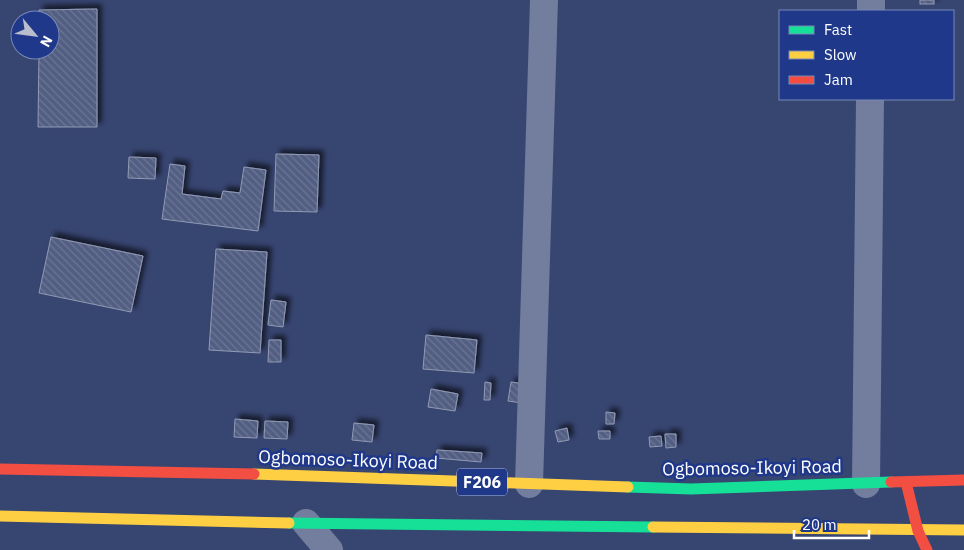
<svg xmlns="http://www.w3.org/2000/svg" width="964" height="550" font-family="'IBM Plex Sans',sans-serif">
<style>
.building{fill:url(#building-back-hatch);stroke:#929ab4;filter:url(#shadow)}
.lines{fill:none;stroke-linecap:round;stroke-linejoin:round}
.street{stroke:#737d9e;stroke-width:28}
.fast{stroke:#16e098;stroke-width:11}
.slow{stroke:#ffcf43;stroke-width:11}
.jam{stroke:#f24e42;stroke-width:11}
.labels{text-anchor:middle;stroke-width:5;stroke-linejoin:round;paint-order:stroke}
.shield{fill:#1f3889;stroke:#bcc3dc;stroke-width:1}
.shield-label{font-size:16px;font-weight:bold;fill:#fff}
.street-label{font-size:18px;fill:#fff;stroke:#1f3889}
</style>
<defs>
<pattern id="building-back-hatch" width="6" height="6" patternUnits="userSpaceOnUse" patternTransform="scale(1.25)"><rect width="6" height="6" fill="#525e82"/><path d="M-1 5l2 2M0 0l6 6M5-1l2 2" fill="none" stroke="#6c7695"/></pattern>
<filter id="shadow"><feDropShadow dx="4.5" dy="-4.5" stdDeviation="2.5" flood-color="#0009"/></filter>
</defs>
<rect width="100%" height="100%" fill="#374571"/>
<!-- building -->
<g class="building">
<rect x="920" y="0" width="14" height="4"/>
<polygon points="97,9 97,127 38,127 39,50 50,50 50,20 39,20 39,10"/>
<polygon points="276,154 319,155 317,212 274,211"/>
<polygon points="129,157 156,158 155,179 128,178"/>
<polygon points="170,164 185,166 182,194 221,199 223,191 240,193 244,167 266,170 258,231 162,219"/>
<polygon points="51,237 143,256 131,312 39,293"/>
<polygon points="216,249 267,252 260,353 209,350"/>
<polygon points="271,300 286,302 283,327 268,325"/>
<polygon points="426,335 477,340 474,373 423,369"/>
<polygon points="269,340 281,340 281,362 268,362"/>
<polygon points="485,382 491,383 490,400 484,400"/>
<polygon points="511,382 525,384 522,403 508,401"/>
<polygon points="431,389 458,394 455,411 428,407"/>
<polygon points="606,412 615,413 614,424 606,424"/>
<polygon points="235,419 258,421 257,438 234,437"/>
<polygon points="265,421 288,422 287,439 264,438"/>
<polygon points="354,423 374,425 372,442 352,440"/>
<polygon points="567,428 569,440 558,442 555,431"/>
<polygon points="598,431 610,431 610,439 599,439"/>
<polygon points="665,434 676,434 676,447 666,448"/>
<polygon points="661,436 662,446 650,447 649,437"/>
<polygon points="437,450 482,453 481,462 436,458"/>
</g>
<g class="lines">
<!-- street -->
<g class="street">
<polyline points="871,11 871,0"/>
<polyline points="529,484 544,0"/>
<polyline points="866,484 870,99"/>
<polyline points="306,523 329,550"/>
</g>
<!-- fast -->
<g class="fast">
<polyline points="628,487 691,489 891,482"/>
<polyline points="289,523 653,527"/>
</g>
<!-- slow -->
<g class="slow">
<polyline points="254,474 628,487"/>
<polyline points="0,516 289,523"/>
<polyline points="653,527 964,530"/>
</g>
<!-- jam -->
<g class="jam">
<polyline points="0,469 254,474"/>
<polyline points="891,482 964,480"/>
<polyline points="906,482 918,531 927,550"/>
</g>
</g>
<g class="labels">
<!-- shield labels -->
<rect class="shield" x="457" y="468.5" width="50" height="27" rx="4"/>
<g class="shield-label">
<text x="482" y="488">F206</text>
</g>
<!-- street labels -->
<g class="street-label">
<text transform="translate(348 460) rotate(2)" y="6">Ogbomoso-Ikoyi Road</text>
<text transform="translate(752 468) rotate(-1)" y="6">Ogbomoso-Ikoyi Road</text>
</g>
</g>
<!-- legend -->
<rect x="779" y="10" width="175" height="90" fill="#1f3889" stroke="#7988b8"/>
<rect x="789" y="26" width="25" height="8" fill="#16e098" stroke="#7988b8"/>
<text x="824" y="35" font-size="15" fill="#ffffff">Fast</text>
<rect x="789" y="51" width="25" height="8" fill="#ffcf43" stroke="#7988b8"/>
<text x="824" y="60" font-size="15" fill="#ffffff">Slow</text>
<rect x="789" y="76" width="25" height="8" fill="#f24e42" stroke="#7988b8"/>
<text x="824" y="85" font-size="15" fill="#ffffff">Jam</text>
<!-- north arrow -->
<g transform="translate(35 35) rotate(119)"><circle r="24" fill="#1f3889" stroke="#7988b8"/>
<path d="M0-4L9 19L0 12L-9 19Z" fill="#b9becd"/>
<text y="-8" font-size="14" font-weight="bold" text-anchor="middle" fill="#ffffff">N</text>
</g>
<!-- scale -->
<path d="M794 530v8h75v-8" fill="none" stroke="#ffffff" stroke-width="2.5"/>
<text x="802" y="530" font-size="15" fill="#ffffff" stroke="#1f3889" stroke-width="4" paint-order="stroke">20 m</text>
</svg>
